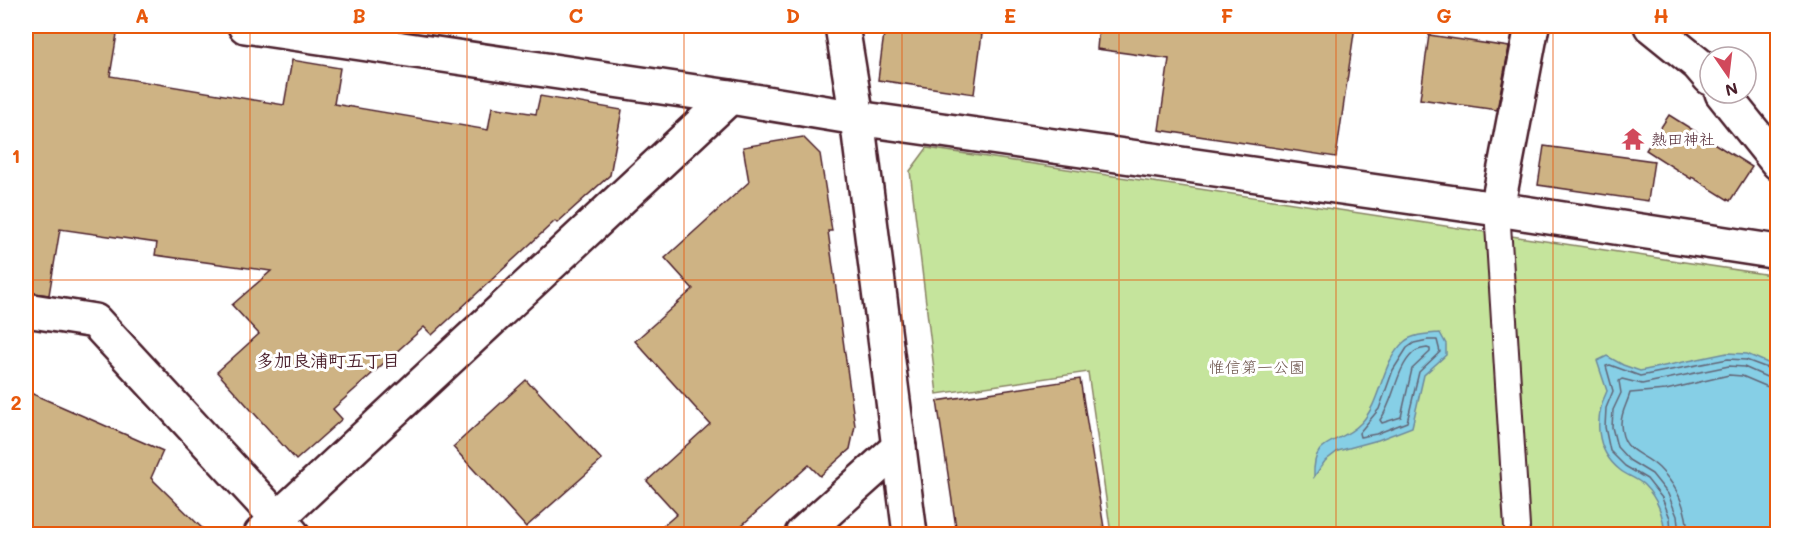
<svg xmlns="http://www.w3.org/2000/svg" width="1803" height="560" font-family="Mali,'Klee One',sans-serif">
<style>
.green{fill:#c5e49c;stroke:#888264;stroke-width:1.5}
.water{fill:#86cfe6;stroke:#6e899b;stroke-width:1.5}
.lines{fill:none;stroke-linecap:round;stroke-linejoin:round}
.shore{stroke:#626576;stroke-width:1.5}
.building{fill:#ceb384;stroke:#4a1f2b;stroke-width:1.5}
.service-casing{stroke:#4a1f2b;stroke-width:28}
.minor-casing{stroke:#4a1f2b;stroke-width:38}
.service{stroke:#fff;stroke-width:24}
.minor{stroke:#fff;stroke-width:33}
.grid{fill:none;stroke:#e8590c;stroke-width:1.5;stroke-opacity:0.55}
.labels{text-anchor:middle;stroke-width:6;stroke-linejoin:round;paint-order:stroke}
.poi-label{font-size:16px;fill:#4a1f2b;stroke:#fff;text-anchor:start}
.park-label{font-size:16px;fill:#695047;stroke:#fff}
.neighbourhood-label{font-size:18px;font-weight:bold;fill:#4a1f2b;stroke:#fff}
.neatline{fill:none;stroke:#e8590c;stroke-width:2}
.grid-label{font-size:20px;text-anchor:middle;font-weight:bold;fill:#e8590c}
</style>
<rect width="100%" height="100%" fill="#fff"/>
<filter id="ink" filterUnits="userSpaceOnUse"><feTurbulence type="fractalNoise" baseFrequency=".0167" numOctaves="2"/><feDisplacementMap in="SourceGraphic" scale="12" xChannelSelector="R" yChannelSelector="G"/><feConvolveMatrix kernelMatrix="1 2 1 2 8 2 1 2 1" color-interpolation-filters="sRGB"/></filter>
<g filter="url(#ink)">
<!-- green -->
<polygon class="green" points="927,148 1777,276 1777,534 1111,534 1088,372 937,394 910,171"/>
<!-- water -->
<g class="water">
<path d="M1440 333 1446 344V355L1424 375 1412 427 1378 440 1338 451 1325 461 1314 477C1312 435 1338 447 1361 423 1382 401 1381 362 1404 342 1413 334 1428 334 1440 333Z"/>
<path d="M1727 353 1747 354 1777 367V531L1771 534H1665C1663 515 1658 499 1644 485 1637 478 1627 476 1620 470 1595 450 1594 418 1607 391L1597 361 1607 356 1623 365 1640 371Z"/>
</g>
<g class="lines">
<!-- shore -->
<g class="shore">
<polygon points="1428,340 1437,340 1440,352 1419,372 1407,422 1376,434 1360,437 1359,433 1379,409 1393,370 1407,348 1414,343"/>
<path d="M1427 348 1430 349V352L1412 369 1401 417 1382 423 1380 420C1395 400 1395 370 1413 353 1417 349 1422 349 1427 348Z"/>
<polyline points="1671,534 1670,518 1662,498 1647,479 1625,466 1610,451 1605,427 1606,408 1613,391 1606,366 1610,365 1640,376 1728,359 1746,360 1778,372"/>
<polyline points="1679,534 1677,516 1668,494 1652,474 1629,460 1617,447 1612,427 1613,410 1621,393 1619,381 1622,379 1642,384 1729,366 1744,367 1771,379 1778,379"/>
<path d="M1688 534C1687 509 1677 486 1659 468 1642 451 1622 454 1621 424 1621 412 1627 404 1630 393L1666 390 1729 375 1742 376 1768 387 1778 388"/>
</g>
</g>
<!-- building -->
<g class="building">
<polygon points="26,26 63,26 117,34 110,76 284,105 292,60 340,68 334,104 488,130 492,107 536,114 540,96 622,110 610,175 557,223 555,221 432,335 424,327 333,409 342,419 296,460 217,372 259,334 232,305 271,271 155,255 157,243 60,229 49,295 26,292"/>
<polygon points="885,26 919,26 982,34 974,94 878,80"/>
<polygon points="1099,26 1355,26 1336,157 1159,130 1169,59 1097,49"/>
<polygon points="1429,35 1509,47 1497,110 1420,99"/>
<polygon points="1669,115 1752,167 1730,201 1692,177 1691,179 1646,150"/>
<polygon points="803,137 820,154 832,231 828,231 855,426 850,449 820,476 809,465 732,534 654,534 677,514 647,481 710,424 635,341 693,289 665,258 749,182 743,147"/>
<polygon points="1544,146 1654,161 1648,201 1538,185"/>
<polygon points="1080,379 1105,534 957,534 937,401"/>
<polygon points="526,380 532,387 533,386 602,460 526,527 453,447"/>
<polygon points="26,391 163,451 151,478 208,534 26,534"/>
</g>
<g class="lines">
<!-- service casing -->
<g class="service-casing">
<polyline id="service" points="1497,209 1517,527"/>
</g>
<!-- minor casing -->
<g class="minor-casing">
<g id="minor">
<polyline points="245,26 730,97 857,118 1497,209 1778,252"/>
<polyline points="842,26 857,118 910,534"/>
<polyline points="1651,26 1698,64 1710,78"/>
<polyline points="1722,93 1778,163"/>
<polyline points="1497,209 1532,26"/>
<polyline points="26,310 95,321 292,534"/>
<polyline points="261,534 730,97"/>
<polyline points="802,534 899,447"/>
</g>
</g>
<!-- service -->
<use href="#service" class="service"/>
<!-- minor -->
<use href="#minor" class="minor"/>
</g>
</g>
<!-- grid -->
<path class="grid" d="M250 26V534M467 26V534M684 26V534M902 26V534M1119 26V534M1336 26V534M1553 26V534M26 280H1778"/>
<!-- icons -->
<defs>
<g id="temple-bare" transform="scale(1.8)"><path d="M0-6L5-2H3V0L6.5 2.5H4V6H1.5V3h-3V6H-4V2.5H-6.5L-3 0V-2H-5Z" fill="#d1495b" stroke="#fff" stroke-width="2.5" paint-order="stroke"/></g>
</defs>
<g fill-rule="evenodd">
<use href="#temple-bare" x="1633" y="139"/>
</g>
<g class="labels">
<!-- poi labels -->
<g class="poi-label">
<text x="1651" y="145">熱田神社</text>
</g>
<!-- park labels -->
<g class="park-label">
<text x="1257" y="373">惟信第一公園</text>
</g>
<!-- neighbourhood labels -->
<g class="neighbourhood-label">
<text x="328" y="367">多加良浦町五丁目</text>
</g>
</g>
<!-- margin -->
<rect width="1803" height="560" fill="none" stroke="#fff" stroke-width="66"/>
<!-- north arrow -->
<g transform="translate(1728 75) rotate(166)"><circle r="28" fill="#ffffff" stroke="#b7a5aa" stroke-width="1.5"/>
<path d="M0-4.5L10 22L0 15L-10 22Z" fill="#d1495b"/>
<text y="-9" font-size="16" font-weight="bold" text-anchor="middle" fill="#4a1f2b">N</text>
</g>
<rect x="33" y="33" width="1737" height="494" class="neatline"/>
<g class="grid-label">
<text x="142" y="23">A</text>
<text x="359" y="23">B</text>
<text x="576" y="23">C</text>
<text x="793" y="23">D</text>
<text x="1010" y="23">E</text>
<text x="1227" y="23">F</text>
<text x="1444" y="23">G</text>
<text x="1661" y="23">H</text>
<text x="16" y="163">1</text>
<text x="16" y="410">2</text>
</g>
</svg>
